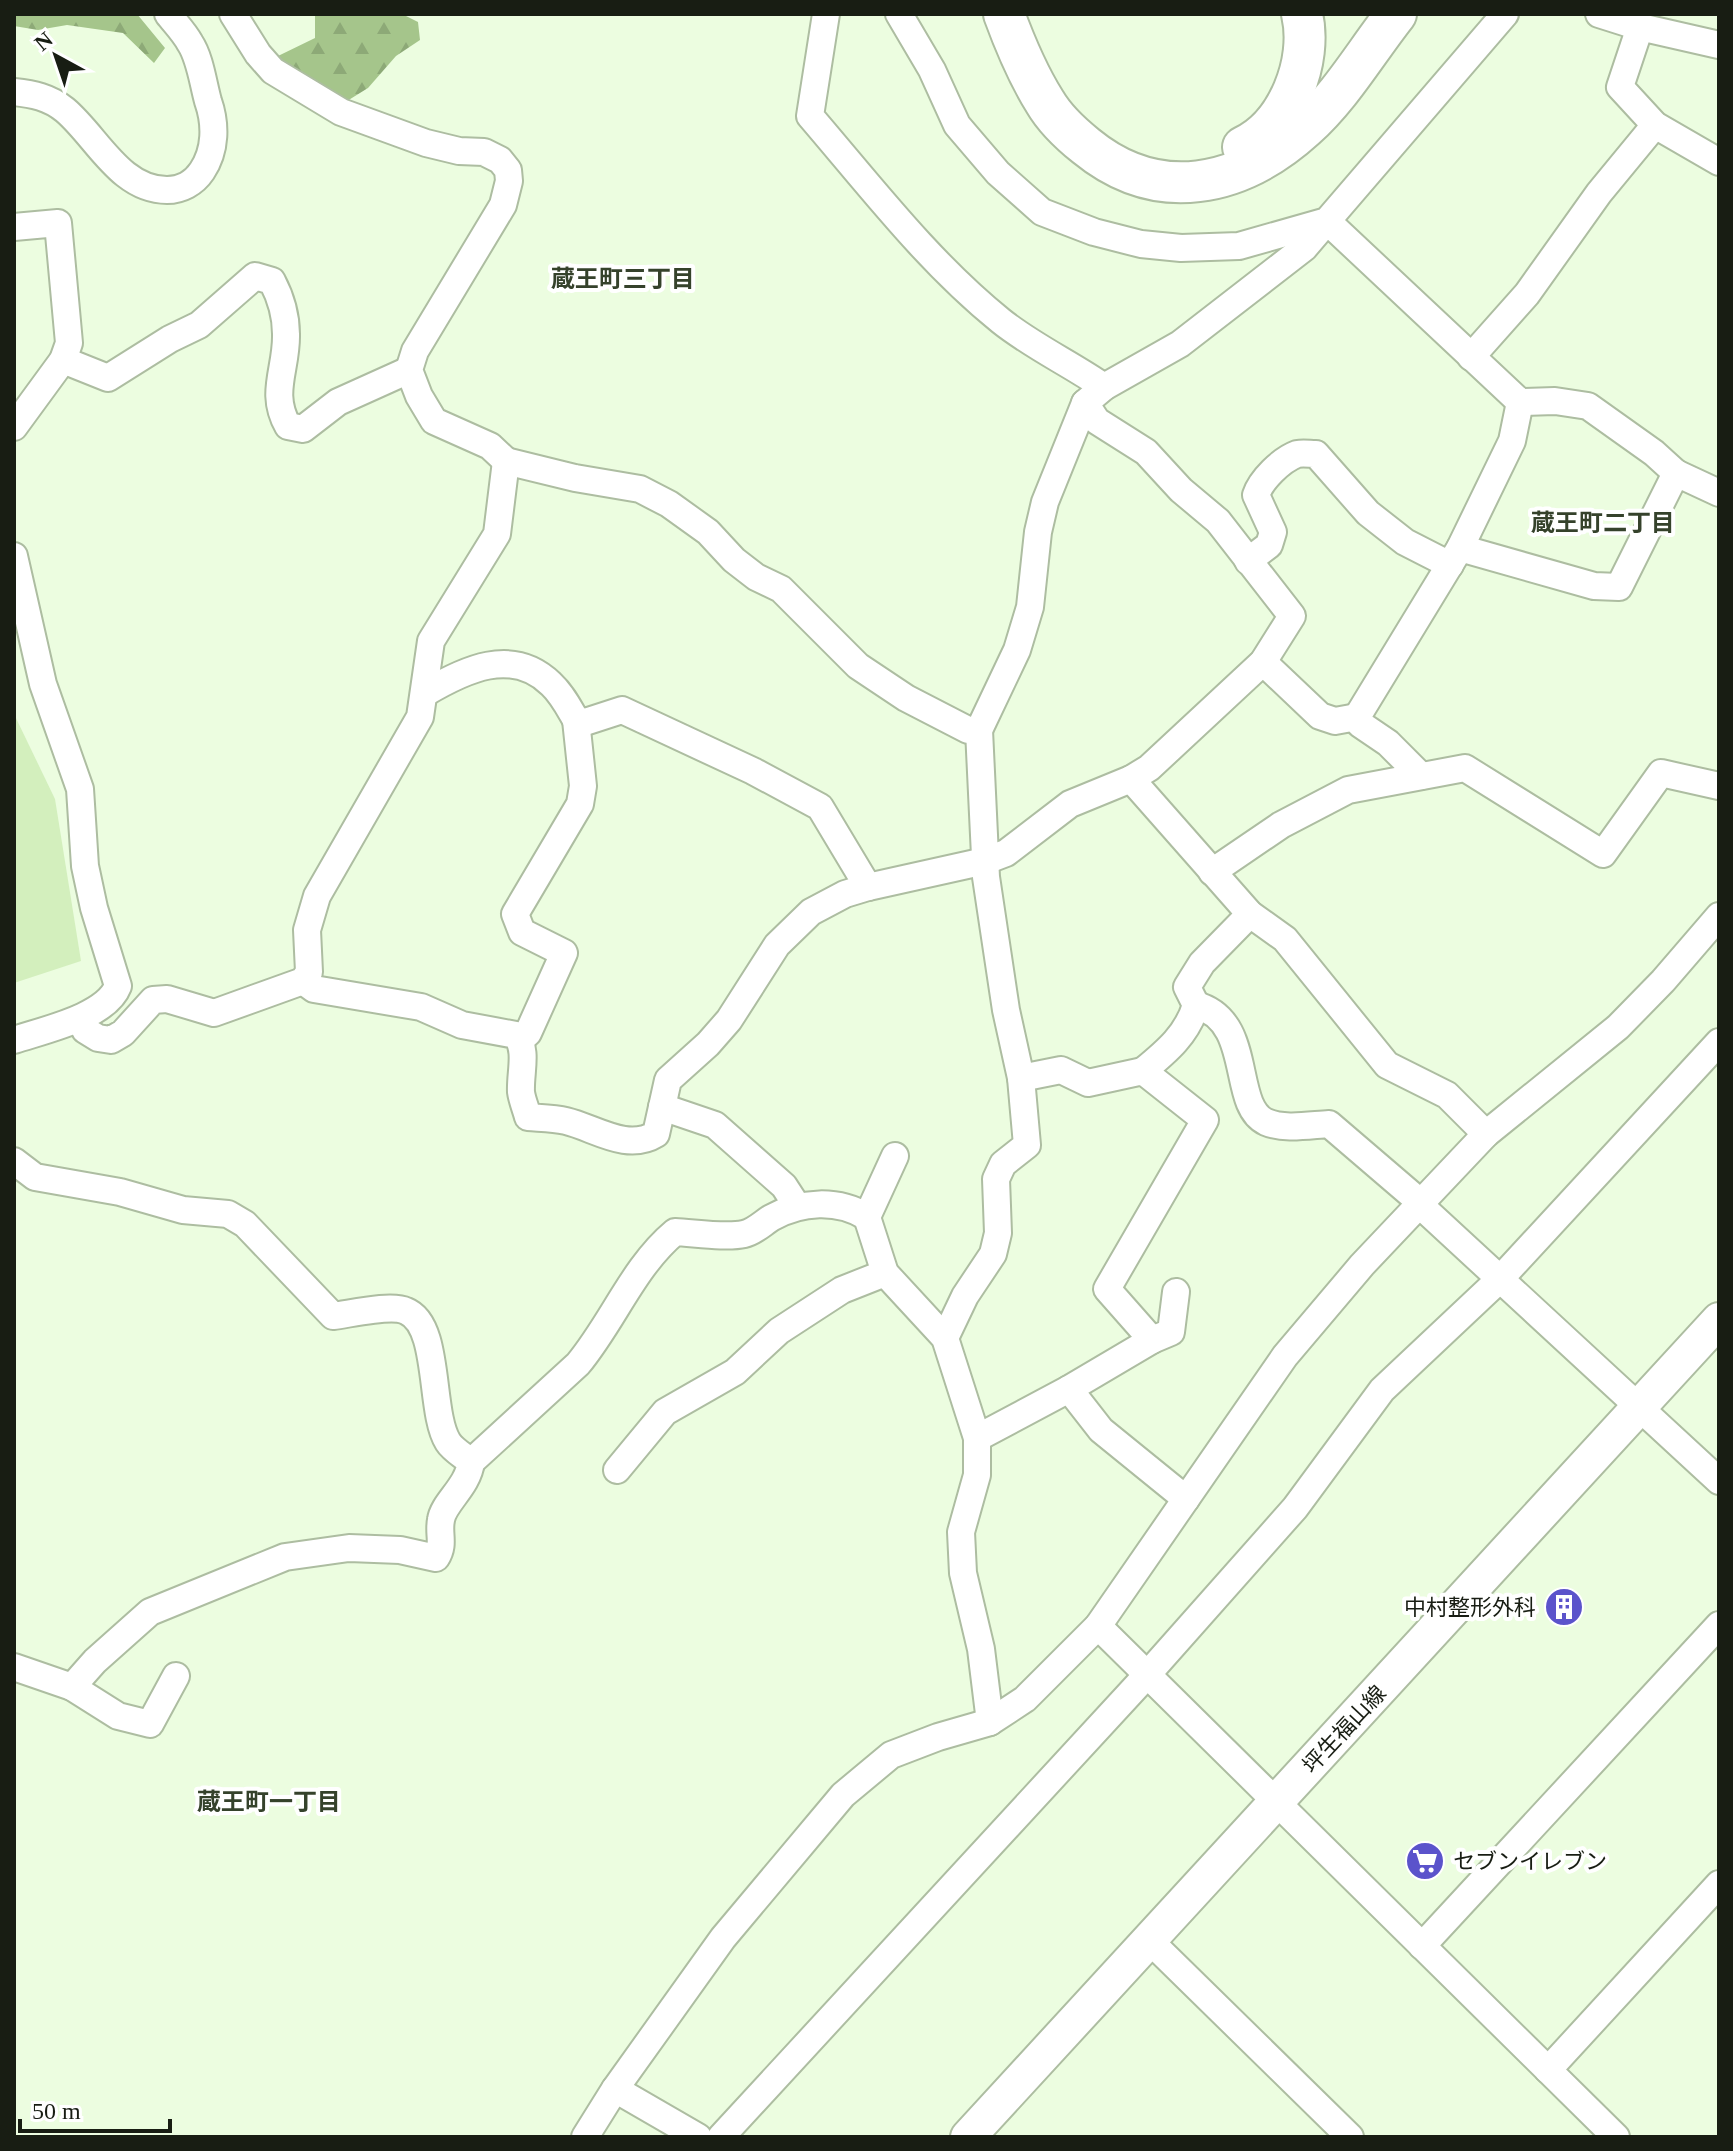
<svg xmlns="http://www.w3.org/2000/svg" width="1733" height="2151" font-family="'Times New Roman','Noto Sans JP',serif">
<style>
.forest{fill:url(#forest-firs)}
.garden{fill:#d3efbd}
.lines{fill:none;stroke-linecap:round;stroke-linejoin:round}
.minor-casing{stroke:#adbda1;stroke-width:30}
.major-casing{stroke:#adbda1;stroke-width:38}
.highway-casing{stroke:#adbda1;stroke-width:44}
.minor{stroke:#fff;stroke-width:26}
.major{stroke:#fff;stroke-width:34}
.highway{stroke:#fff;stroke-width:40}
.labels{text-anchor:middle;stroke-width:8;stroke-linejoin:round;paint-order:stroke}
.poi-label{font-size:22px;fill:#181d13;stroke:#fff;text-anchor:end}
.street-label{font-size:22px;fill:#181d13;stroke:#fff}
.neighbourhood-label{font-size:24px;font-weight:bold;fill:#35422b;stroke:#fff}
</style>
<defs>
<pattern id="forest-firs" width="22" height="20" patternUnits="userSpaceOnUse" patternTransform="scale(2)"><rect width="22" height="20" fill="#a5c58b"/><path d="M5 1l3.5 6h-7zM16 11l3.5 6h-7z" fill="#8da977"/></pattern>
</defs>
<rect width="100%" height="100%" fill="#ecfde0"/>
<!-- forest -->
<g class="forest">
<polygon points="14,14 137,14 165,48 154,63 123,33 67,25 38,30 14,26"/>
<polygon points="315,14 402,14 418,22 420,40 396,56 368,88 339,106 294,81 278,56 315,38"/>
</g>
<!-- garden -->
<polygon class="garden" points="14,714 55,799 81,961 14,983"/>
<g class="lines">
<!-- minor casing -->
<g class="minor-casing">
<g id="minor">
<polyline points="233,14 258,54 273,71 341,112 426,143 459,151 484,152 500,160 508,170 509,181 503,205 415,351 409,370 419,396 434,421 490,446 506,461"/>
<path d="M826 14 810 116C871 187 928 262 1001 321 1032 346 1071 364 1104 387"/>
<polyline points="899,14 932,70 957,125 998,173 1042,212 1094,232 1141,244 1181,248 1239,246 1327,221 1505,14"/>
<polyline points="1599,14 1640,27 1719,45"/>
<polyline points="1640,27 1620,87 1655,125 1719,162"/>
<path d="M14 92C33 94 49 97 65 110 97 137 120 190 167 190 181 190 194 183 202 171 216 150 216 124 208 101 203 83 200 58 190 43 184 32 175 23 168 14"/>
<polyline points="14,227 58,223 69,343 63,360 14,427"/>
<polyline points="1471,357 1527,294 1599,193 1655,125"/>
<path d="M63 360 108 378 170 339 199 325 255 276 272 281C281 298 286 314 286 334 287 369 269 393 288 426L303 429 338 402 409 370"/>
<polyline points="1460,548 1594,586 1619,587 1676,473"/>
<path d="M14 556 43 684 80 789 85 866 94 908 118 986C106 1017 44 1030 14 1040"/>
<path d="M1248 561 1269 545 1273 532 1256 495C1261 480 1281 460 1297 454 1303 453 1310 454 1316 454L1368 513 1405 542 1450 565"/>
<polyline points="1263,662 1320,716 1335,721 1357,717"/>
<path d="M425 693C464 670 512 646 551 684 562 694 569 708 576 720L585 722 622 710 753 771 820 807 868 887"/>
<polyline points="1421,776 1388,743 1360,724 1357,717 1460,548 1512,441 1520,402"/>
<polyline points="1131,779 1250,914 1285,939 1387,1065 1447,1095 1486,1134"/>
<polyline points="1212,872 1281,825 1348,790 1465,768 1603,854 1661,773 1719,786"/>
<path d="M303 981 314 989 421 1007 462 1025 516 1035C528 1051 520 1072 521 1092 522 1100 526 1109 528 1117 540 1118 554 1118 566 1121 595 1128 627 1152 656 1134L668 1080 708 1044 729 1020 777 945 811 912 845 894 868 887 985 861 1006 853 1070 804 1131 779 1149 768 1263 662 1292 616 1218 521 1181 490 1146 452 1097 421 1085 403"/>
<path d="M1196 1005C1255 1021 1230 1105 1266 1122 1284 1130 1310 1125 1329 1124L1413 1196 1421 1206 1719 1481"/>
<polyline points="81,1018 85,1030 98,1038 111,1040 123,1033 153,1000 167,999 214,1013 303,981 309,972 307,930 317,896 420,717 431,641 497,534 506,461 575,478 640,489 669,504 708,532 734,560 756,577 781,589 858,666 906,698 968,730 979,730 1017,650 1030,607 1038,532 1045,502 1085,403 1104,387 1180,344 1304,248 1327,221 1520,402 1555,401 1588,406 1654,453 1676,473 1719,493"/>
<polyline points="520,1040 528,1033 564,953 522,932 515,914 580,804 583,786 576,720"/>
<path d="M1143 1071C1166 1052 1187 1035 1196 1005L1187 987 1202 963 1250 914"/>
<polyline points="1021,1078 1061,1070 1088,1083 1143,1071 1205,1120 1107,1289 1152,1340"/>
<polyline points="662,1107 715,1125 784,1186 797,1206"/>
<polyline points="895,1156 867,1217 885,1273 945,1338 977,1438 977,1475 961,1532 963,1573 981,1649 990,1722"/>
<path d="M14 1161 35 1177 120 1192 183 1210 228 1214 245 1224 333 1316C350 1314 391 1304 406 1311 441 1325 429 1412 448 1442 453 1450 464 1456 471 1462 468 1487 443 1503 441 1520 438 1534 445 1544 436 1558L400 1550 349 1548 285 1557 150 1612 95 1661 72 1687"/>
<polyline points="945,1338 965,1296 993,1254 998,1233 996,1179 1003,1164 1027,1145 1021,1078 1006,1010 986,877 979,730"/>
<polyline points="1069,1389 1152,1340 1171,1332 1176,1292"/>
<polyline points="977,1438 1069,1389 1101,1430 1186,1499"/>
<path d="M471 1462 578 1364C613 1322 633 1267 675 1232 695 1233 726 1238 744 1234 754 1232 763 1223 771 1218 801 1201 838 1199 867 1217"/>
<polyline points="617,1470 665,1412 735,1372 779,1331 842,1290 885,1273"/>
<polyline points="1098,1626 1616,2137"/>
<polyline points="14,1667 72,1687 118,1716 150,1724 176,1676"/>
<polyline points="1149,1940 1350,2137"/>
<polyline points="1422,1946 1719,1625"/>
<polyline points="1548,2070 1719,1884"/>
<polyline points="615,2089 698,2137"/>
<polyline points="585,2137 615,2089 723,1938 843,1795 891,1755 938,1737 990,1722 1025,1699 1098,1626 1285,1356 1362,1265 1486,1134 1618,1027 1663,981 1719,916"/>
<polyline points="721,2137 1146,1676 1295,1508 1382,1390 1501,1278 1719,1042"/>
</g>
</g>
<!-- major casing -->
<g class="major-casing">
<polyline id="major" points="968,2137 1719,1320"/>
</g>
<!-- highway casing -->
<g class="highway-casing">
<g id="highway">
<path d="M1004 14C1015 44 1028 75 1045 102 1055 119 1071 134 1086 146 1158 205 1240 187 1305 128 1341 96 1366 52 1396 14"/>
<path d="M1243 147C1288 126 1313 61 1302 14"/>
</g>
</g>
<!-- minor -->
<use href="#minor" class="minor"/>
<!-- major -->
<use href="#major" class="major"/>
<!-- highway -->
<use href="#highway" class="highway"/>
</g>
<!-- icons -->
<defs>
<g id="building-disc" transform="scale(2)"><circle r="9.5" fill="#5b53cb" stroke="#fff"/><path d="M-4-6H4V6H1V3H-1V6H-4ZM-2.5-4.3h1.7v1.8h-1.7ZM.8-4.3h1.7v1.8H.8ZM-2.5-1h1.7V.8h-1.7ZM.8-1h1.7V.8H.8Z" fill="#fff"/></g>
<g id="supermarket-disc" transform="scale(2)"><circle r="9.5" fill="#5b53cb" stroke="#fff"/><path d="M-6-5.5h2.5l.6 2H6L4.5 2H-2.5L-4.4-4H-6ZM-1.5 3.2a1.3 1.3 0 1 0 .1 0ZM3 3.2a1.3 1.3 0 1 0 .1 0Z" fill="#fff"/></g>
</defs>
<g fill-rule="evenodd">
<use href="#building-disc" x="1564" y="1607"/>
<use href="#supermarket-disc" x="1425" y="1861"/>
</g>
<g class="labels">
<!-- poi labels -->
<g class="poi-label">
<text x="1536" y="1615">中村整形外科</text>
<text x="1453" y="1869" text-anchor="start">セブンイレブン</text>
</g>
<!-- street labels -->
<g class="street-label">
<text transform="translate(1344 1729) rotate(-47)" y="8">坪生福山線</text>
</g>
<!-- neighbourhood labels -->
<g class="neighbourhood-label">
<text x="623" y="287">蔵王町三丁目</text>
<text x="1603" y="531">蔵王町二丁目</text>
<text x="269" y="1810">蔵王町一丁目</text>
</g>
</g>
<!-- border -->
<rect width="1733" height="2151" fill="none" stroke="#181d13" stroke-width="32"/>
<!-- north arrow -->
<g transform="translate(56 56) rotate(320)" stroke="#ffffff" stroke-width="6" paint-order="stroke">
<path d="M0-6L14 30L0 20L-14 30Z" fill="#181d13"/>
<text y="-12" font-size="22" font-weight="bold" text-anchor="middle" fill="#181d13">N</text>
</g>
<!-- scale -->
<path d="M20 2119v12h150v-12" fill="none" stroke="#181d13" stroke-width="4"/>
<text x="32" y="2119" font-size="24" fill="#181d13" stroke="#ffffff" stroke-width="6" paint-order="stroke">50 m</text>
</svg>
